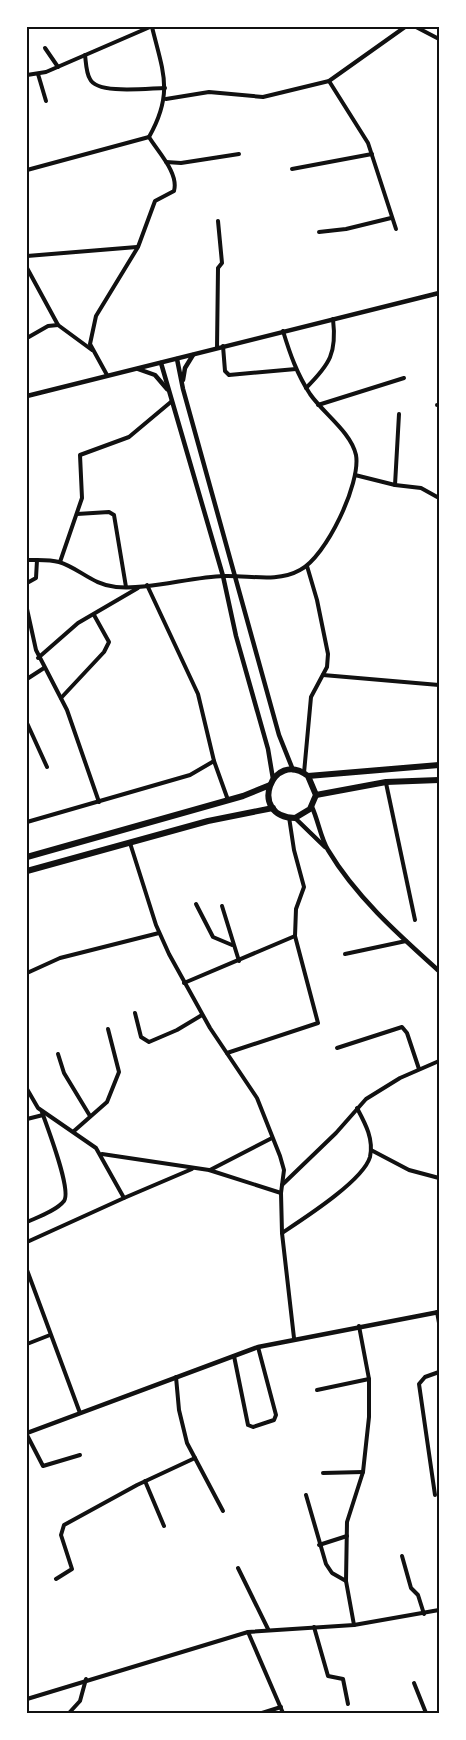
<svg xmlns="http://www.w3.org/2000/svg" width="466" height="1740" font-family="Mulish,sans-serif">
<style>
.lines{fill:none;stroke-linecap:round;stroke-linejoin:round}
.minor{stroke:#111;stroke-width:4}
.tertiary{stroke:#111;stroke-width:4.5}
.primary{stroke:#111;stroke-width:6}
.neatline{fill:none;stroke:#111;stroke-width:2}
</style>
<rect width="100%" height="100%" fill="#fff"/>
<g class="lines">
<!-- minor -->
<g class="minor">
<polyline points="416,27 439,39"/>
<polyline points="45,48 58,67"/>
<path d="M85 55C86 62 86 73 90 79 97 95 150 88 165 88"/>
<polyline points="38,74 46,101"/>
<polyline points="27,75 46,72 150,27"/>
<polyline points="329,81 368,143 396,229"/>
<polyline points="166,99 209,92 263,97 329,81 405,27"/>
<polyline points="166,162 181,163 239,154"/>
<polyline points="292,169 372,154"/>
<polyline points="27,170 149,137"/>
<polyline points="319,232 346,229 391,218"/>
<polyline points="27,256 137,247"/>
<polyline points="27,268 58,325 92,350"/>
<polyline points="27,338 48,326 58,325"/>
<polyline points="223,346 225,371 229,375 296,369"/>
<polyline points="217,348 218,268 222,263 218,221"/>
<path d="M107 375 90 344 96 316 138 247 155 201 174 191C179 173 158 152 149 137 174 93 163 72 152 27"/>
<path d="M306 388C330 364 337 353 333 319"/>
<polyline points="318,405 404,378"/>
<polyline points="437,405 439,405"/>
<polyline points="355,475 395,485 421,488 439,498"/>
<polyline points="395,485 399,414"/>
<polyline points="77,514 109,512 114,515 126,587"/>
<path d="M27 560C37 560 49 559 59 562 79 568 93 585 116 587 148 590 191 577 224 576 249 575 277 583 300 570 326 557 361 483 356 455 351 432 323 413 310 394 297 374 290 354 283 331"/>
<polyline points="60,562 82,498 80,455 129,437 172,401"/>
<polyline points="27,583 36,578 37,560"/>
<polyline points="147,585 198,694 214,761 228,800"/>
<polyline points="27,609 36,650 67,710 99,802"/>
<polyline points="38,658 78,623 138,588"/>
<polyline points="323,675 439,685"/>
<polyline points="27,679 44,668"/>
<polyline points="61,698 104,652 109,642 94,615"/>
<polyline points="27,723 47,767"/>
<polyline points="304,773 311,697 327,667 328,654 317,600 307,566"/>
<polyline points="386,783 415,920"/>
<polyline points="27,822 190,775 214,761"/>
<polyline points="130,843 156,925 169,954 210,1028 257,1098 280,1156 284,1170 281,1193 282,1233 294,1338"/>
<polyline points="196,904 213,937 232,945"/>
<polyline points="222,906 239,961"/>
<polyline points="345,954 406,941"/>
<polyline points="27,973 60,958 159,933"/>
<polyline points="184,983 295,936"/>
<polyline points="135,1013 141,1037 149,1042 177,1030 202,1015"/>
<polyline points="337,1048 402,1027 407,1033 419,1069"/>
<polyline points="227,1053 318,1023 295,936 296,909 304,887 294,850 289,817"/>
<polyline points="58,1054 64,1073 90,1116"/>
<polyline points="27,1089 38,1108 96,1148 124,1198 27,1242"/>
<polyline points="27,1119 43,1115"/>
<polyline points="74,1131 107,1102 119,1072 108,1029"/>
<polyline points="371,1150 409,1170 439,1178"/>
<polyline points="102,1154 209,1170 281,1193"/>
<polyline points="210,1170 272,1138"/>
<polyline points="282,1185 336,1133 366,1099 400,1078 439,1061"/>
<polyline points="124,1198 192,1169"/>
<path d="M27 1222C38 1217 56 1211 64 1201 72 1190 47 1127 42 1112"/>
<path d="M282 1233C303 1219 363 1181 370 1157 374 1139 365 1123 357 1108"/>
<polyline points="27,1270 80,1413"/>
<polyline points="437,1312 439,1323"/>
<polyline points="27,1344 50,1335"/>
<polyline points="234,1356 248,1425 253,1427 274,1420 276,1415 258,1347"/>
<polyline points="176,1377 179,1410 187,1443 223,1511"/>
<polyline points="317,1390 369,1379"/>
<polyline points="27,1435 43,1466 80,1455"/>
<polyline points="323,1473 363,1472"/>
<polyline points="145,1481 164,1526"/>
<polyline points="306,1495 326,1564 332,1573 346,1581"/>
<polyline points="435,1495 419,1384 425,1377 439,1372"/>
<polyline points="319,1545 347,1536"/>
<polyline points="402,1556 411,1588 418,1595 424,1614"/>
<polyline points="238,1568 268,1629"/>
<polyline points="56,1579 72,1569 61,1535 64,1525 137,1485 195,1458"/>
<polyline points="354,1625 346,1581 347,1522 363,1472 369,1417 369,1379 359,1326"/>
<polyline points="314,1627 328,1676 343,1679 348,1704"/>
<polyline points="248,1632 283,1713"/>
<polyline points="414,1683 426,1713"/>
<polyline points="27,1699 248,1632 354,1625 439,1610"/>
<polyline points="69,1713 80,1701 86,1679"/>
<polyline points="262,1713 281,1707"/>
</g>
<!-- tertiary -->
<g class="tertiary">
<polyline points="177,359 183,389 279,735 293,770"/>
<polyline points="161,363 223,576 236,636 268,749 273,779"/>
<polyline points="138,369 155,375 167,389"/>
<polyline points="183,380 185,368 193,355"/>
<polyline points="27,396 439,293"/>
<path d="M312 807C318 820 321 839 328 850 356 897 399 935 439 971"/>
<polyline points="295,818 325,847"/>
<polyline points="27,1433 258,1347 439,1312"/>
</g>
<!-- primary -->
<g class="primary">
<path d="M308 776 316 795 310 809 295 818C247 817 272 748 308 776L439 765"/>
<polyline points="316,795 386,782 439,780"/>
<polyline points="27,857 243,796 270,785"/>
<polyline points="27,871 208,821 273,808"/>
</g>
</g>
<!-- border -->
<rect width="466" height="1740" fill="none" stroke="#ffffff" stroke-width="57"/>
<rect x="28" y="28" width="410" height="1684" class="neatline"/>
</svg>
